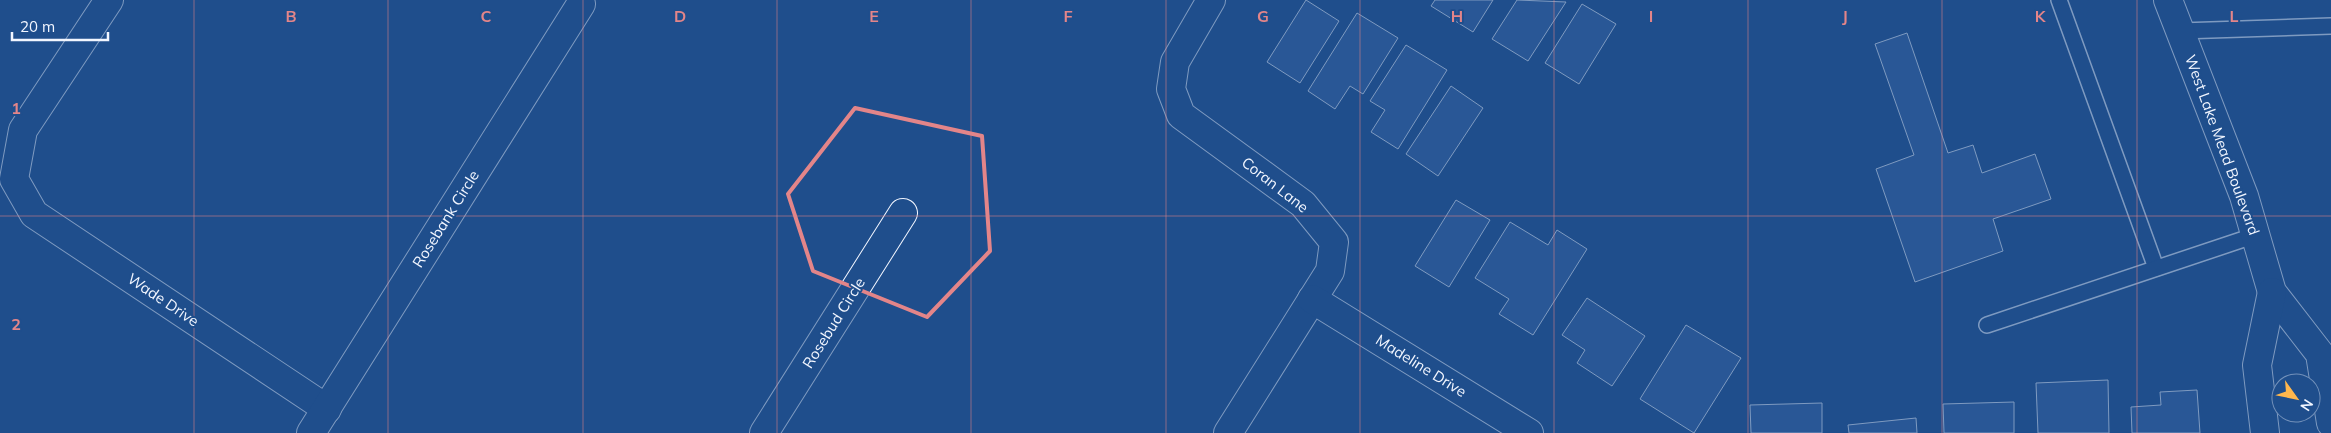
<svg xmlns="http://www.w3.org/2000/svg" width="2331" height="433" font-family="Mulish,sans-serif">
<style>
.building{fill:#3563a3;stroke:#f2f6ff}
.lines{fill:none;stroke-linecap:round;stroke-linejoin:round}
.service-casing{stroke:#f2f6ff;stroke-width:18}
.minor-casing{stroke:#f2f6ff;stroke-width:30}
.primary-casing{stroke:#f2f6ff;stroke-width:30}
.service{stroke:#1f4e8c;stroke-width:15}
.minor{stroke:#1f4e8c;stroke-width:28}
.primary{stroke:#1f4e8c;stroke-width:28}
.marked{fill:none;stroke:#e38589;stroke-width:4;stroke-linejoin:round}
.grid{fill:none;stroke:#e38589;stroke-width:1;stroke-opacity:0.55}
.labels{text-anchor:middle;stroke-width:4;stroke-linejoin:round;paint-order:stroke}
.street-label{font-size:15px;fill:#f2f6ff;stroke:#1f4e8c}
.grid-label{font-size:16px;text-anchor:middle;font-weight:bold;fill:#e38589;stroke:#1f4e8c;stroke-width:4;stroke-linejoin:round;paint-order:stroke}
</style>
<rect width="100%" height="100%" fill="#1f4e8c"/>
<!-- building -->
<g class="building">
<polygon points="1306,0 1339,21 1300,83 1267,62"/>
<polygon points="1435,0 1493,0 1473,32 1431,6"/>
<polygon points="1517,0 1566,2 1528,61 1492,39"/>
<polygon points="1582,4 1616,24 1579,84 1545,63"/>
<polygon points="1357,13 1398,38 1363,94 1350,86 1335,109 1308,91"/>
<polygon points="1907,33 1948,153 1973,145 1982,173 2035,154 2051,199 1993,219 2003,251 1915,282 1876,169 1914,155 1875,44"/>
<polygon points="1406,45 1447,70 1398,149 1371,132 1385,110 1370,101"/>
<polygon points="1451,86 1483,108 1438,176 1406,154"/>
<polygon points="1456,200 1490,220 1449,287 1415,266"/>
<polygon points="1510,222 1548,245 1557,230 1587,249 1533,335 1499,314 1509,299 1475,278"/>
<polygon points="1587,298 1645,336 1612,386 1577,363 1585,350 1562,335"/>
<polygon points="1686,325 1741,358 1694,433 1640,399"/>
<polygon points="2108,380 2109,433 2038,433 2036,383"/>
<polygon points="2197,390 2200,433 2132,433 2131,407 2161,405 2160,392"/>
<polygon points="2014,402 2014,433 1944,433 1943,404"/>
<polygon points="1822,403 1822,433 1751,433 1750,405"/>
<polygon points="1916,418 1917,433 1849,433 1848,425"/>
</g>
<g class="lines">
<!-- service casing -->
<g class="service-casing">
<g id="service">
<polyline points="2059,0 2156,268"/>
<polyline points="2180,31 2331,26"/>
<polyline points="1987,325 2256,235"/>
</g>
</g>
<!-- minor casing -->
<g class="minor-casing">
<g id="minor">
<polyline points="109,0 23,130 14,179 34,214 327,409"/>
<polyline points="1211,0 1175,62 1171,89 1181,115 1303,204 1334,242 1330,271 1228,433"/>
<polyline points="1312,299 1529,433"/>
<polyline points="311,433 581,4"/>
<polyline points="764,433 903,213"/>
</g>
</g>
<!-- primary casing -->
<g class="primary-casing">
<g id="primary">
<polyline points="2168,0 2244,196 2272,292 2320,354 2331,423"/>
<polyline points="2265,433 2257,365 2272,292"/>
</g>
</g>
<!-- service -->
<use href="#service" class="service"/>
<!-- minor -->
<use href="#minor" class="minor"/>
<!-- primary -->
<use href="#primary" class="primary"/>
</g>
<!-- marked area -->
<path d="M0 0H2331V433H0ZM855 108 982 136 990 251 927 317 813 271 788 194Z" fill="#1f4e8c" fill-opacity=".55" fill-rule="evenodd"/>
<path class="marked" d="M855 108 982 136 990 251 927 317 813 271 788 194Z"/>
<!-- grid -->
<path class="grid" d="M194 0V433M388 0V433M583 0V433M777 0V433M971 0V433M1166 0V433M1360 0V433M1554 0V433M1748 0V433M1942 0V433M2137 0V433M0 216H2331"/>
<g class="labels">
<!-- street labels -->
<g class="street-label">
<text transform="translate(2222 145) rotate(70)" y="5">West Lake Mead Boulevard</text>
<text transform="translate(1275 185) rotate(38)" y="5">Coran Lane</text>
<text transform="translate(446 219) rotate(-58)" y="5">Rosebank Circle</text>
<text transform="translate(163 300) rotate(34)" y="5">Wade Drive</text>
<text transform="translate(834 323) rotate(-58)" y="5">Rosebud Circle</text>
<text transform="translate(1421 366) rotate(32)" y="5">Madeline Drive</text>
</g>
</g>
<g class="grid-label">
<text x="291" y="22">B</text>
<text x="486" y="22">C</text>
<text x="680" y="22">D</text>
<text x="874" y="22">E</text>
<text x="1068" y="22">F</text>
<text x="1263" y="22">G</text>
<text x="1457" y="22">H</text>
<text x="1651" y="22">I</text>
<text x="1845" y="22">J</text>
<text x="2040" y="22">K</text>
<text x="2234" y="22">L</text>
<text x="16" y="114">1</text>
<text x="16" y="330">2</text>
</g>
<!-- north arrow -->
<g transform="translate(2296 398) rotate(123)"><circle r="24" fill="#1f4e8c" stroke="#7391ba"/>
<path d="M0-4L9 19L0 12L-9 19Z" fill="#ffb74d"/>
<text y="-8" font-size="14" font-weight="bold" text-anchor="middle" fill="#f2f6ff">N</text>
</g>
<!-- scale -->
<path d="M12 32v8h96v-8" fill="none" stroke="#f2f6ff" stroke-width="2.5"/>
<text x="20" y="32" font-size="15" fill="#f2f6ff" stroke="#1f4e8c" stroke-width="4" paint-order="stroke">20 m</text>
</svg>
